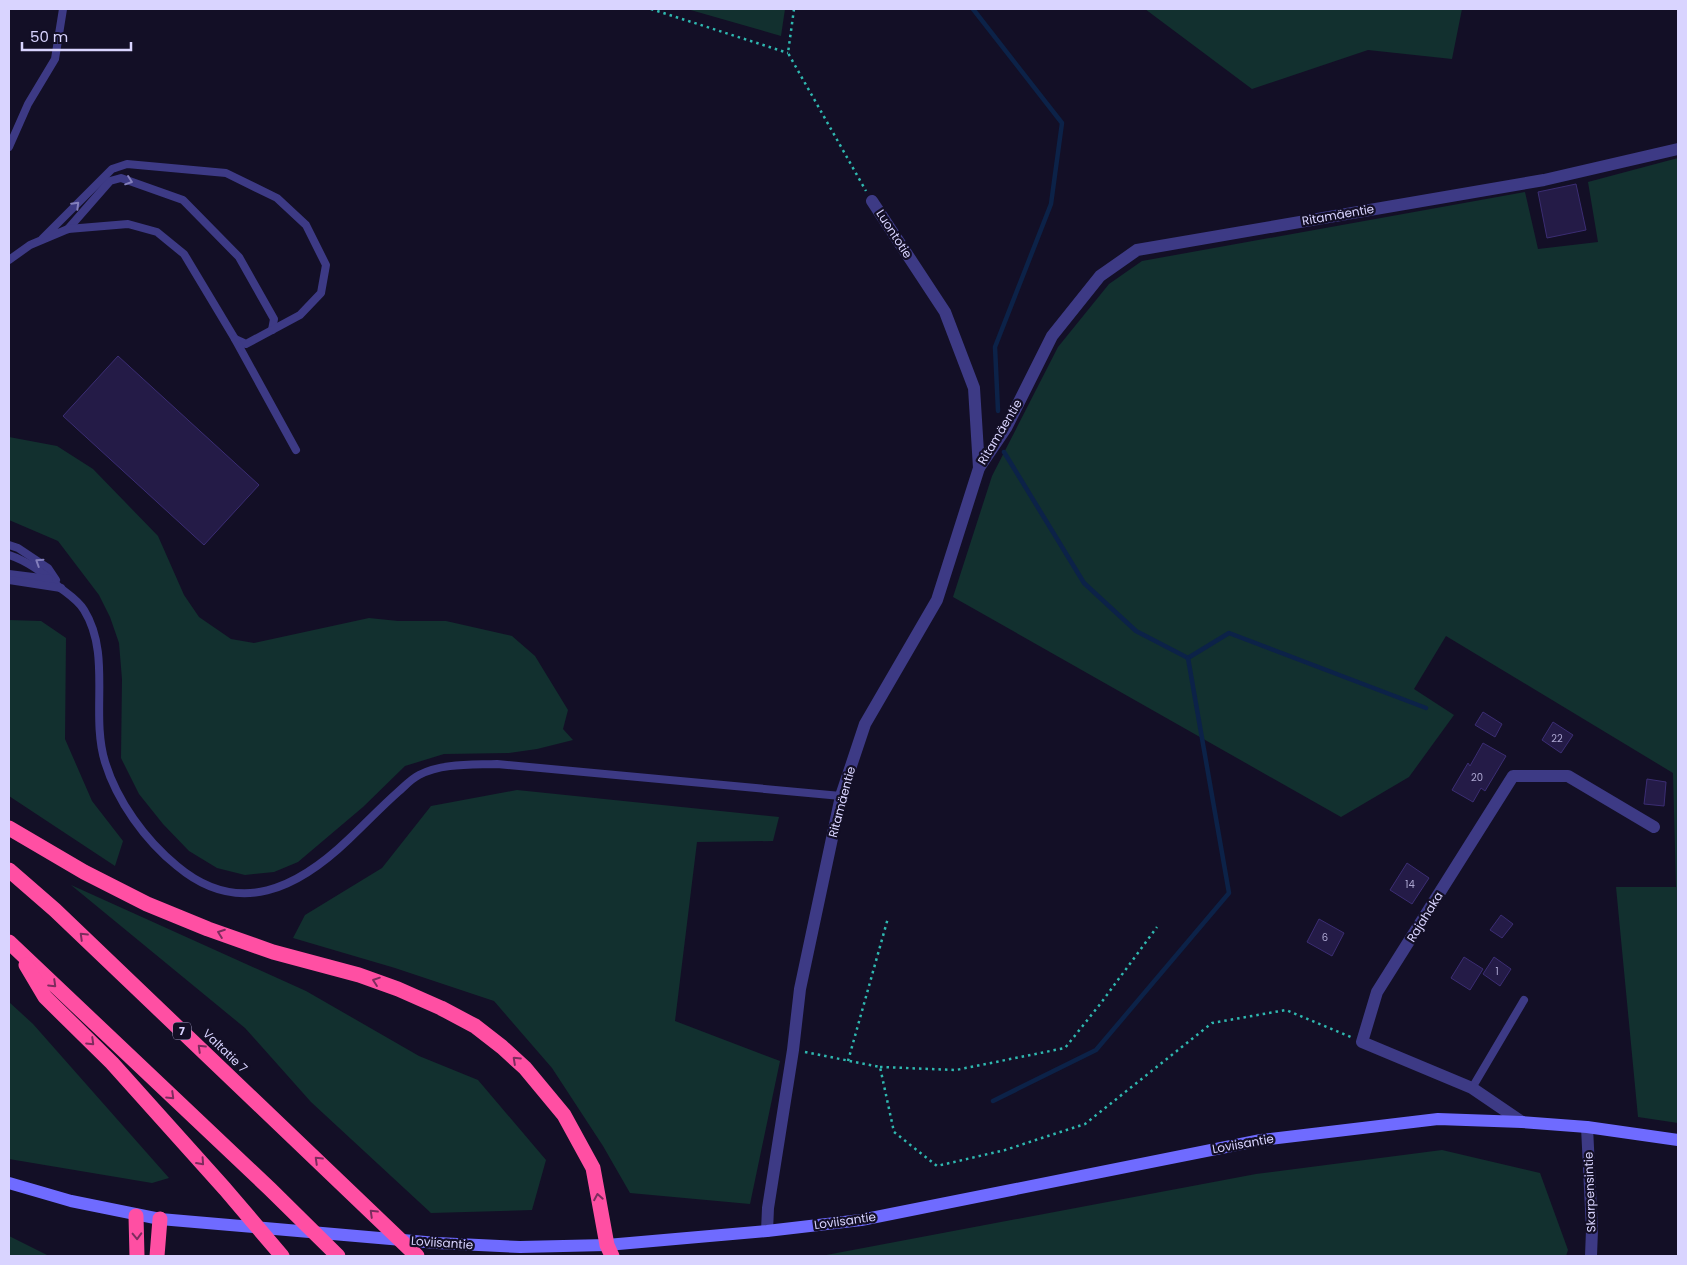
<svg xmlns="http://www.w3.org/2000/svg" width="1687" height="1265" font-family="Poppins,sans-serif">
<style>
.green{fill:#12302f}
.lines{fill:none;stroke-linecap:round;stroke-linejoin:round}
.stream{stroke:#0c2248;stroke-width:4.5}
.building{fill:#241b47;stroke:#3b2d73}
.path{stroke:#2fb8b0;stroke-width:2.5;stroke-dasharray:2.5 4;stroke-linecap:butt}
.lane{stroke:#3d3a85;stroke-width:8}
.street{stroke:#3d3a85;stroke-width:12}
.secondary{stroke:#6f6bff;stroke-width:12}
.highway{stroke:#ff4fa3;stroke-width:15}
.oneway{stroke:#837fbc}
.oneway2{stroke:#7d2c5e}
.labels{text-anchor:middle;stroke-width:4.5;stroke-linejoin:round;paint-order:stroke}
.number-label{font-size:10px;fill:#aca6d1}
.shield{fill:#130f26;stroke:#9e99be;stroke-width:1}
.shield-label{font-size:11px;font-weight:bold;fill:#d9d4ff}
.street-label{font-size:12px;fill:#d9d4ff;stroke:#130f26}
</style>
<rect width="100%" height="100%" fill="#130f26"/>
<!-- green -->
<g class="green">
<polygon points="687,9 785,9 781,36"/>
<polygon points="1145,9 1462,9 1452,59 1368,50 1252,89"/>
<polygon points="1678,158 1678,1123 1638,1117 1616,887 1676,887 1673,773 1446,636 1414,689 1454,715 1409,777 1341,817 953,597 992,476 1058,347 1109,284 1142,261 1525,192 1538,249 1598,242 1588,182"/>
<polygon points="9,437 57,446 93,469 158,536 184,595 199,617 231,639 254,643 369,618 398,621 446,621 512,636 535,656 568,710 563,729 573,740 537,749 509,753 444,754 405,766 363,807 298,862 274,872 245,875 217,868 189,851 163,824 139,794 121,758 122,679 119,643 110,617 99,595 58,541 9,520"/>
<polygon points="9,620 41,621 66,638 65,739 92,801 123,841 115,866 9,796"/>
<polygon points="517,790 779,817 773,841 697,842 675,1021 780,1061 750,1204 630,1193 603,1146 552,1068 494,1001 395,968 293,938 305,915 382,868 431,806"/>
<polygon points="71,885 306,991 419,1056 478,1080 546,1160 532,1210 431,1213 311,1102 245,1028"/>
<polygon points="9,1002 33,1024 169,1178 152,1183 9,1159"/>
<polygon points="1442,1150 1540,1173 1568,1250 1566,1256 821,1256 1256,1174"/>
<polygon points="9,1236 49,1256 9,1256"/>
</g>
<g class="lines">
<!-- stream -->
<g class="stream">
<polyline points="973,9 1062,123 1051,204 995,347 998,411"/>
<polyline points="1004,452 1084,583 1136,631 1188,658 1229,633 1426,708"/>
<polyline points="993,1101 1096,1050 1229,893 1188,658"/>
</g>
</g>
<!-- building -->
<g class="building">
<polygon points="1576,184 1586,230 1547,238 1538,192"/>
<polygon points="118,356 259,485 204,545 63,416"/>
<polygon points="1483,712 1502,724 1495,737 1475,725"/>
<polygon points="1553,722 1573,735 1561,753 1542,740"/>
<polygon points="1483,743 1506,756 1485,791 1481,788 1473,802 1452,790 1468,763 1470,766"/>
<polygon points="1647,779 1666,782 1664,806 1644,804"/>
<polygon points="1407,863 1429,878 1412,904 1390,890"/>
<polygon points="1501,915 1513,924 1502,938 1490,930"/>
<polygon points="1319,919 1344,933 1332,956 1307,942"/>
<polygon points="1464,957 1483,969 1470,990 1451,978"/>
<polygon points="1494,957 1511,969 1500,986 1483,974"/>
</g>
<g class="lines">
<!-- path -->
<g class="path">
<polyline points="651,9 788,53"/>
<polyline points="794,9 788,53 866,191"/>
<polyline points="805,1052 880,1067 894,1132 937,1166 1005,1150 1085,1124 1212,1023 1286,1010 1351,1037"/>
<polyline points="848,1061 888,918"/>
<polyline points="880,1067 956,1070 1065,1048 1101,1003 1157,927"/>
</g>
<!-- lane -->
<g class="lane">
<polyline points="9,147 28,104 55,59 63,9"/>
<polyline points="68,229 110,181 121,178 183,200 239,257 274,319 272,330"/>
<polyline points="9,260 30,245 68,229 128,224 157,232 184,254 235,339 246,344 300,315 321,293 326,265 306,225 277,198 226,173 127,164 112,169 42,239"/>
<polyline points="235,339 296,450"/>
<polyline points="9,545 18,548 48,568 56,580"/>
<path d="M9 555C27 561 45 574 59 587 68 594 78 600 84 610 112 655 90 713 105 762 117 801 145 840 177 866 239 918 298 888 349 839 366 823 381 807 398 792 405 786 411 779 419 775 442 763 471 765 497 764L841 796"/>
<polyline points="9,574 49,579"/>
<polyline points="9,580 61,588"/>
<polyline points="1472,1088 1524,1000"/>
</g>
<!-- street -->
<g class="street">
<polyline points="872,201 945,312 974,388 979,468"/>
<polyline points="1522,1122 1472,1088 1362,1042 1377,992 1513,776 1568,776 1654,827"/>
<polyline points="1587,1127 1592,1230 1591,1256"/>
<polyline points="767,1231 768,1208 793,1050 800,989 841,796 865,724 937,600 979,468 1006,428 1052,336 1100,276 1137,250 1544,180 1678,149"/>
</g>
<!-- secondary -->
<polyline class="secondary" points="9,1183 71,1201 160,1219 437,1243 520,1247 607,1245 767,1231 861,1220 1261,1140 1438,1119 1522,1122 1587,1127 1678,1140"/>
<!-- highway -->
<g class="highway">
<polyline points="9,828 84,872 147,904 208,929 273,952 359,975 398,989 441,1008 475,1026 502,1047 525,1068 564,1115 593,1168 607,1245 612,1256"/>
<polyline points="9,870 55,910 417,1256"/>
<polyline points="9,942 270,1189 338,1256"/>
<polyline points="26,965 45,997 112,1063 225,1189 282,1256"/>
<polyline points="136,1216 137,1256"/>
<polyline points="157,1256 160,1219"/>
</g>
</g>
<!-- one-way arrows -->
<defs><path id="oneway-chevron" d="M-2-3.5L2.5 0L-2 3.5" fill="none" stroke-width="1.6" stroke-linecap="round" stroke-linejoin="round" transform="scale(1.25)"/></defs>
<g class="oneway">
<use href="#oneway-chevron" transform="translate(129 181) rotate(19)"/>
<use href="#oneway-chevron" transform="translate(76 205) rotate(-45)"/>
<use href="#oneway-chevron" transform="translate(39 562) rotate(-147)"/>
</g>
<g class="oneway2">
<use href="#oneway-chevron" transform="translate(221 933) rotate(-160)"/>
<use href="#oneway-chevron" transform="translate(83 936) rotate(-136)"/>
<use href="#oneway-chevron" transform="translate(376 981) rotate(-161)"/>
<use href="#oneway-chevron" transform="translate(53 984) rotate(44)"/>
<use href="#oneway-chevron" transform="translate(91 1042) rotate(44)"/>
<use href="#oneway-chevron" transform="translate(201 1048) rotate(-136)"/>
<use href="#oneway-chevron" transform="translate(516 1060) rotate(-137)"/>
<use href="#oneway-chevron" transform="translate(171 1096) rotate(44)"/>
<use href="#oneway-chevron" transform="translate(318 1160) rotate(-136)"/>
<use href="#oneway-chevron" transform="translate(201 1162) rotate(48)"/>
<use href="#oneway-chevron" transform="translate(598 1197) rotate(-100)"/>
<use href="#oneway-chevron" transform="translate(373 1213) rotate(-136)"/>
<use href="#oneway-chevron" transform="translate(137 1236) rotate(88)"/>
</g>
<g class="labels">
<!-- number labels -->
<g class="number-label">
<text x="1557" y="742">22</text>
<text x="1477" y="781">20</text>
<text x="1410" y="888">14</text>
<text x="1325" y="941">6</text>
<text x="1497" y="975">1</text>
</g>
<!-- shield labels -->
<rect class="shield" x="173" y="1022.5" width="18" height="17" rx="4"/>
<g class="shield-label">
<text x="182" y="1035">7</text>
</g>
<!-- street labels -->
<g class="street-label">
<text transform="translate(1338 215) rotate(-10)" y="4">Ritamäentie</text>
<text transform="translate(894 234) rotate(57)" y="4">Luontotie</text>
<text transform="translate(1000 432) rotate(-59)" y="4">Ritamäentie</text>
<text transform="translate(842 802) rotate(-75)" y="4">Ritamäentie</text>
<text transform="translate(1425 917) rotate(-58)" y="4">Rajahaka</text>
<text transform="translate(225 1051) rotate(44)" y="4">Valtatie 7</text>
<text transform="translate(1243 1144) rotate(-10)" y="4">Loviisantie</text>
<text transform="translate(1590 1192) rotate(-92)" y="4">Skarpensintie</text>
<text transform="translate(845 1221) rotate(-8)" y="4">Loviisantie</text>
<text transform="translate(442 1243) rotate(4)" y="4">Loviisantie</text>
</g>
</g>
<!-- border -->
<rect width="1687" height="1265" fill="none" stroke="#d9d4ff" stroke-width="20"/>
<!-- scale -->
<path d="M22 42v8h109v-8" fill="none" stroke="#d9d4ff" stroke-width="2.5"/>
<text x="30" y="42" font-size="15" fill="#d9d4ff" stroke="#130f26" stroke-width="4" paint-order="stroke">50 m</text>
</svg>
